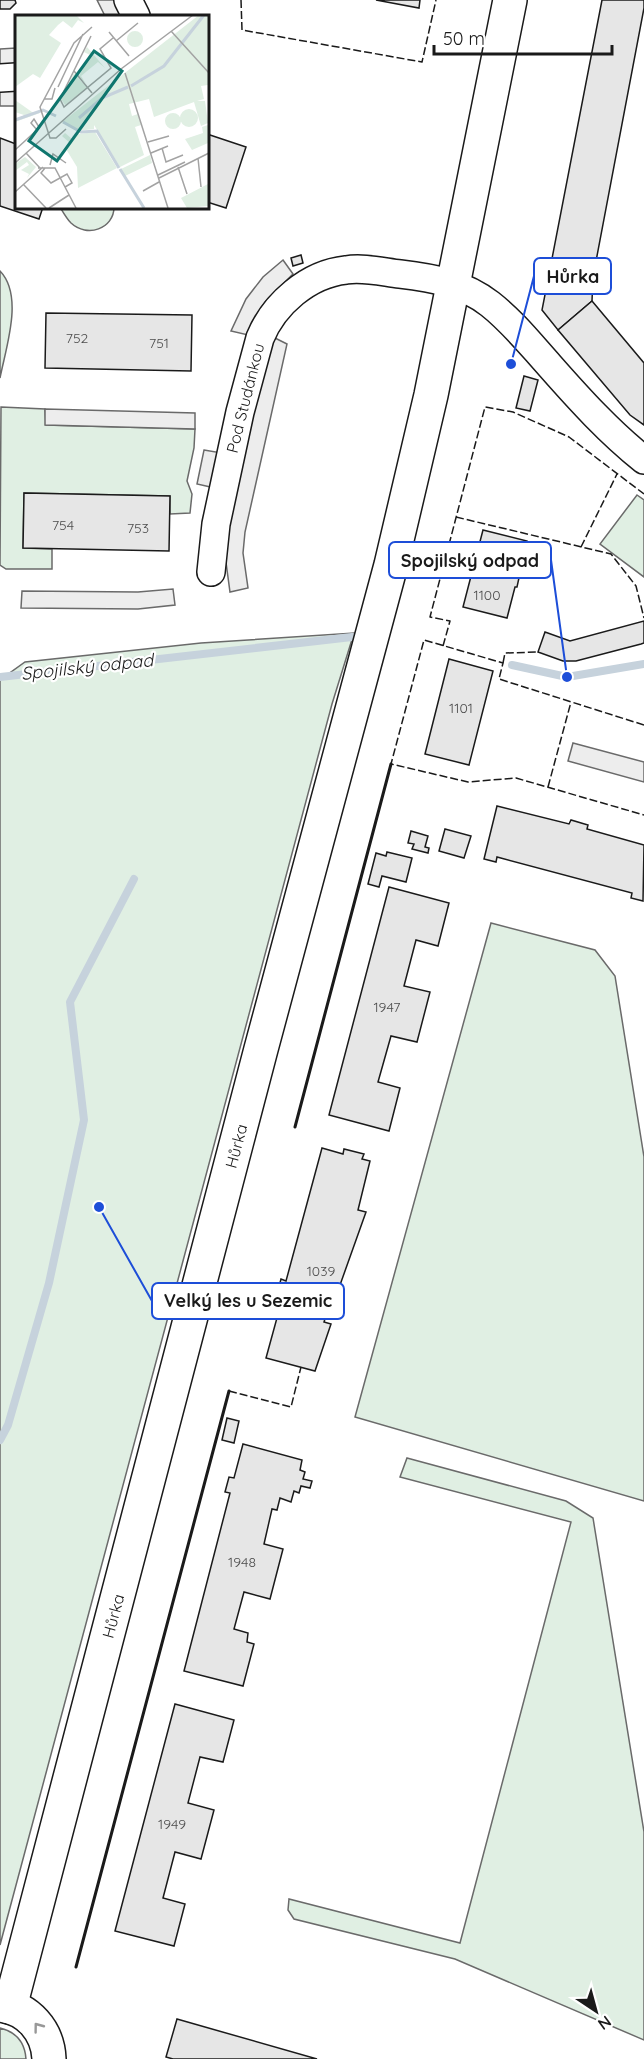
<svg xmlns="http://www.w3.org/2000/svg" width="644" height="2059" font-family="Quicksand,sans-serif">
<style>
.green{fill:#e0efe3;stroke:#6a6a6a;stroke-width:1.5}
.parking{fill:#ededed;stroke:#6a6a6a;stroke-width:1.5}
.lines{fill:none;stroke-linecap:round;stroke-linejoin:round}
.stream{stroke:#c6d2dc;stroke-width:8}
.building{fill:#e6e6e6;stroke:#1a1a1a;stroke-width:1.5}
.minor-casing{stroke:#1a1a1a;stroke-width:30}
.major-casing{stroke:#1a1a1a;stroke-width:36}
.minor{stroke:#fff;stroke-width:27}
.major{stroke:#fff;stroke-width:33}
.fence{stroke:#1a1a1a;stroke-width:1.5;stroke-dasharray:8 3;stroke-linecap:butt}
.wall{stroke:#1a1a1a;stroke-width:3}
.oneway{stroke:#989898}
.labels{text-anchor:middle;stroke-width:4.5;stroke-linejoin:round;paint-order:stroke}
.number-label{font-size:14px;fill:#4d4d4d}
.street-label{font-size:16px;fill:#1a1a1a;stroke:#fff}
.water-label{font-size:18px;font-style:italic;fill:#1a1a1a;stroke:#fff}
.inset-river{fill:none;stroke:#c6d2dc;stroke-width:3}
.inset-road{fill:none;stroke:#a3a3a3;stroke-width:1.5}
.view{fill:#0f766e;fill-opacity:0.15;stroke:#0f766e;stroke-width:3}
.inset-edge{fill:none;stroke:#1a1a1a;stroke-width:3}
.leader{fill:none;stroke:#1d4ed8;stroke-width:2}
.callout-dot{fill:#1d4ed8;stroke:#fff;stroke-width:2}
.callout{fill:#fff;stroke:#1d4ed8;stroke-width:2}
.callout-label{font-size:18px;text-anchor:middle;font-weight:bold;fill:#1a1a1a}
</style>
<rect width="100%" height="100%" fill="#fff"/>
<!-- green -->
<g class="green">
<path d="M60 207H114C114 229 87 238 71 223 67 219 63 212 60 207Z"/>
<path d="M0 271C24 296 6 347 0 378Z"/>
<polygon points="1,407 45,409 46,425 195,429 194,448 187,481 192,494 190,513 170,514 170,496 24,493 23,548 52,549 52,569 6,569 0,565"/>
<polygon points="637,495 644,500 644,577 600,544"/>
<polygon points="354,633 332,704 0,1945 0,680 25,662 201,643"/>
<polygon points="491,923 595,950 615,976 644,1157 644,1501 355,1417"/>
<polygon points="407,1458 566,1501 593,1518 644,1832 644,2040 455,1959 294,1919 288,1910 289,1899 460,1943 571,1522 400,1477"/>
<path d="M0 2028C16 2032 25 2043 26 2059H0Z"/>
</g>
<!-- parking -->
<g class="parking">
<polygon points="97,0 115,0 123,16 105,16"/>
<polygon points="16,48 16,67 0,67 0,49"/>
<rect x="0" y="87" width="16" height="19"/>
<polygon points="283,260 293,274 265,302 257,315 248,335 231,331 246,299 263,277"/>
<polygon points="271,336 287,344 245,532 243,553 248,588 230,592 225,555 231,510"/>
<polygon points="45,409 195,413 195,429 45,425"/>
<polygon points="204,450 222,453 215,488 197,484"/>
<polygon points="173,589 175,605 138,609 21,608 22,591 138,592"/>
<polygon points="573,743 644,762 644,782 568,761"/>
</g>
<g class="lines">
<!-- stream -->
<g class="stream">
<polyline points="512,665 567,677 644,664"/>
<polyline points="0,677 352,637"/>
<polyline points="0,1440 8,1425 49,1283 84,1120 70,1002 134,879"/>
</g>
</g>
<!-- building -->
<g class="building">
<polygon points="0,0 15,0 16,3 10,9 0,9"/>
<polygon points="376,0 420,0 419,8"/>
<polygon points="602,0 644,0 644,8 593,277 550,269"/>
<polygon points="207,134 246,147 226,208 207,202"/>
<polygon points="0,138 16,144 16,207 43,207 39,219 0,206"/>
<polygon points="301,255 303,263 293,266 291,258"/>
<polygon points="550,269 593,277 592,301 558,330 542,310"/>
<polygon points="592,301 644,363 644,425 630,415 558,330"/>
<polygon points="46,313 192,315 191,371 45,368"/>
<polygon points="524,376 538,380 530,411 516,408"/>
<polygon points="24,493 170,496 169,551 23,548"/>
<polygon points="483,530 527,541 517,587 515,587 507,618 463,607"/>
<polygon points="644,621 644,643 641,644 576,661 563,661 538,652 545,632 570,641"/>
<polygon points="449,659 493,671 469,765 425,754"/>
<polygon points="497,806 569,824 571,820 588,825 587,829 644,845 643,901 631,898 632,893 497,857 496,862 484,859"/>
<polygon points="445,829 471,836 464,858 439,851"/>
<polygon points="411,831 428,836 425,847 429,848 428,853 412,849 414,844 408,843"/>
<polygon points="387,852 412,858 406,882 382,876 379,887 368,884 376,853 386,856"/>
<polygon points="389,887 449,903 438,946 416,940 404,986 430,992 417,1042 391,1036 378,1082 400,1088 389,1131 329,1115"/>
<polygon points="322,1148 343,1154 344,1149 364,1154 362,1159 370,1161 358,1210 366,1212 340,1285 338,1285 335,1296 333,1295 324,1322 331,1324 315,1371 266,1358 283,1296 277,1294 281,1279 286,1281"/>
<polygon points="227,1418 239,1421 234,1443 222,1440"/>
<polygon points="243,1444 302,1460 300,1470 305,1472 303,1479 312,1481 310,1488 301,1486 299,1493 294,1491 291,1502 280,1498 277,1510 272,1509 264,1544 283,1549 270,1599 244,1592 234,1629 248,1633 247,1642 254,1644 243,1686 184,1671 230,1493 225,1492 229,1477 234,1478"/>
<polygon points="175,1704 234,1720 223,1762 200,1757 188,1803 214,1810 201,1859 175,1852 163,1898 185,1904 174,1946 115,1931"/>
<polygon points="177,2019 317,2059 173,2059 166,2057"/>
</g>
<g class="lines">
<!-- minor casing -->
<g class="minor-casing">
<g id="minor">
<polyline points="128,0 136,16"/>
<polyline points="0,78 16,77"/>
<path d="M211 572 216 524 240 412 260 338C274 304 308 274 346 270 363 267 383 272 400 274 433 278 463 283 490 304 513 322 531 345 550 366 580 400 609 432 644 460"/>
</g>
</g>
<!-- major casing -->
<g class="major-casing">
<g id="major">
<path d="M0 2005C28 2008 48 2031 49 2059"/>
<polyline points="10,2007 261,1049 391,565 431,395 510,0"/>
</g>
</g>
<!-- minor -->
<use href="#minor" class="minor"/>
<!-- major -->
<use href="#major" class="major"/>
<!-- fence -->
<g class="fence">
<polyline points="241,0 242,30 422,62 436,0"/>
<polyline points="456,517 611,554 636,586 644,618"/>
<polyline points="581,547 617,474"/>
<polyline points="443,646 450,621 430,617 485,407 513,412 569,437 644,494"/>
<polyline points="503,663 505,653 538,652"/>
<polyline points="644,725 499,679 503,663 424,640 391,764 468,782 516,778 644,815"/>
<polyline points="548,787 571,702"/>
<polyline points="229,1391 291,1407 301,1367"/>
</g>
<!-- wall -->
<g class="wall">
<polyline points="295,1127 391,764"/>
<polyline points="76,1967 229,1391"/>
</g>
</g>
<!-- one-way arrows -->
<defs><path id="oneway-chevron" d="M-2-3.5L2.5 0L-2 3.5" fill="none" stroke-width="1.6" stroke-linecap="round" stroke-linejoin="round" transform="scale(1.5)"/></defs>
<use class="oneway" href="#oneway-chevron" transform="translate(38 2027) rotate(-127)"/>
<g class="labels">
<!-- number labels -->
<g class="number-label">
<text x="77" y="343">752</text>
<text x="159" y="348">751</text>
<text x="63" y="530">754</text>
<text x="138" y="533">753</text>
<text x="487" y="600">1100</text>
<text x="461" y="713">1101</text>
<text x="387" y="1012">1947</text>
<text x="321" y="1276">1039</text>
<text x="242" y="1567">1948</text>
<text x="172" y="1829">1949</text>
</g>
<!-- street labels -->
<g class="street-label">
<text transform="translate(245 398) rotate(-76)" y="6">Pod Studánkou</text>
<text transform="translate(236 1146) rotate(-75)" y="6">Hůrka</text>
<text transform="translate(113 1616) rotate(-75)" y="6">Hůrka</text>
</g>
<!-- water labels -->
<g class="water-label">
<text transform="translate(87 667) rotate(-6)" y="6">Spojilský odpad</text>
</g>
</g>
<!-- overview -->
<g transform="translate(15 15)">
<rect width="194" height="194" fill="#fff"/>
<path d="M0 0H61L69 8 63 5 57 13 48 6 43 10 34 20 46 28 25 63 18 59 0 72ZM184 0H193V70L186 71 189 84 182 86H190L193 108 186 111 179 87 139 102 134 84 114 89 117 101 123 99 126 110 120 112 129 140 105 152 79 110V114L62 116 47 107ZM112 24a8 8 0 1 1 16 0a8 8 0 1 1-16 0ZM72 32 90 53 83 47 66 61 71 69 64 61 75 40 69 37ZM59 58 72 73 50 90 46 84ZM0 85 17 97 25 98 0 107 9 100 0 97ZM165 103a9 9 0 1 1 18 0a9 9 0 1 1-18 0ZM150 106a8 8 0 1 1 16 0a8 8 0 1 1-16 0ZM193 110V128L177 135 170 124 188 118 187 112ZM80 117 102 153 63 173 62 152 51 134 55 128 47 121 50 118 57 124 58 120V126L63 119ZM135 140 137 148 110 161 106 154ZM10 142 21 152 12 163 14 159 6 155 14 150 12 147 0 156V149ZM193 169V191L172 193 166 183Z" fill="#e0efe3"/>
<path class="inset-river" d="M116 71 149 51 189 0M64 103 87 83 113 72M0 105 28 95 41 101M48 107 66 117 82 116 104 153M105 154 129 193"/>
<path class="inset-road" d="M156 16 194 58M94 17 114 41M76 21 45 84 49 92 96 53 85 34 98 23M101 26 123 8M59 56 77 78M110 58 153 193M43 72 68 19M29 84H37L40 73M51 114 41 123H35L25 92 59 28 77 12M133 127 154 121M147 133 151 147 168 140M0 135 11 125 24 113V112L19 104 16 108 22 115M11 138 25 153M136 138 153 131M183 143 186 172M0 148 106 54 178 0M35 150 38 139 51 148M163 152 172 179M23 153H40L61 193M30 153 26 158 36 168 52 159 57 168 50 172M143 160 170 147M144 163 194 138M8 169 31 193M128 176 144 167M0 177 28 152M34 193 54 180"/>
<path class="view" d="M79 36 107 56 42 146 14 126Z"/>
<rect width="194" height="194" class="inset-edge"/>
</g>
<!-- callouts -->
<path class="leader" d="M511 364L534 276M567 677L551 560M99 1207L152 1301"/>
<g class="callout-dot">
<circle cx="511" cy="364" r="6"/>
<circle cx="567" cy="677" r="6"/>
<circle cx="99" cy="1207" r="6"/>
</g>
<g class="callout">
<rect x="534" y="258" width="77" height="36" rx="6"/>
<rect x="389" y="542" width="162" height="36" rx="6"/>
<rect x="152" y="1283" width="192" height="36" rx="6"/>
</g>
<g class="callout-label">
<text x="573" y="283">Hůrka</text>
<text x="470" y="567">Spojilský odpad</text>
<text x="248" y="1307">Velký les u Sezemic</text>
</g>
<!-- north arrow -->
<g transform="translate(596 2011) rotate(144)" stroke="#ffffff" stroke-width="4.5" paint-order="stroke">
<path d="M0-4.5L10 22L0 15L-10 22Z" fill="#1a1a1a"/>
<text y="-9" font-size="16" font-weight="bold" text-anchor="middle" fill="#1a1a1a">N</text>
</g>
<!-- scale -->
<path d="M434 45v9h178v-9" fill="none" stroke="#1a1a1a" stroke-width="3"/>
<text x="443" y="45" font-size="18" fill="#1a1a1a" stroke="#ffffff" stroke-width="4.5" paint-order="stroke">50 m</text>
</svg>
